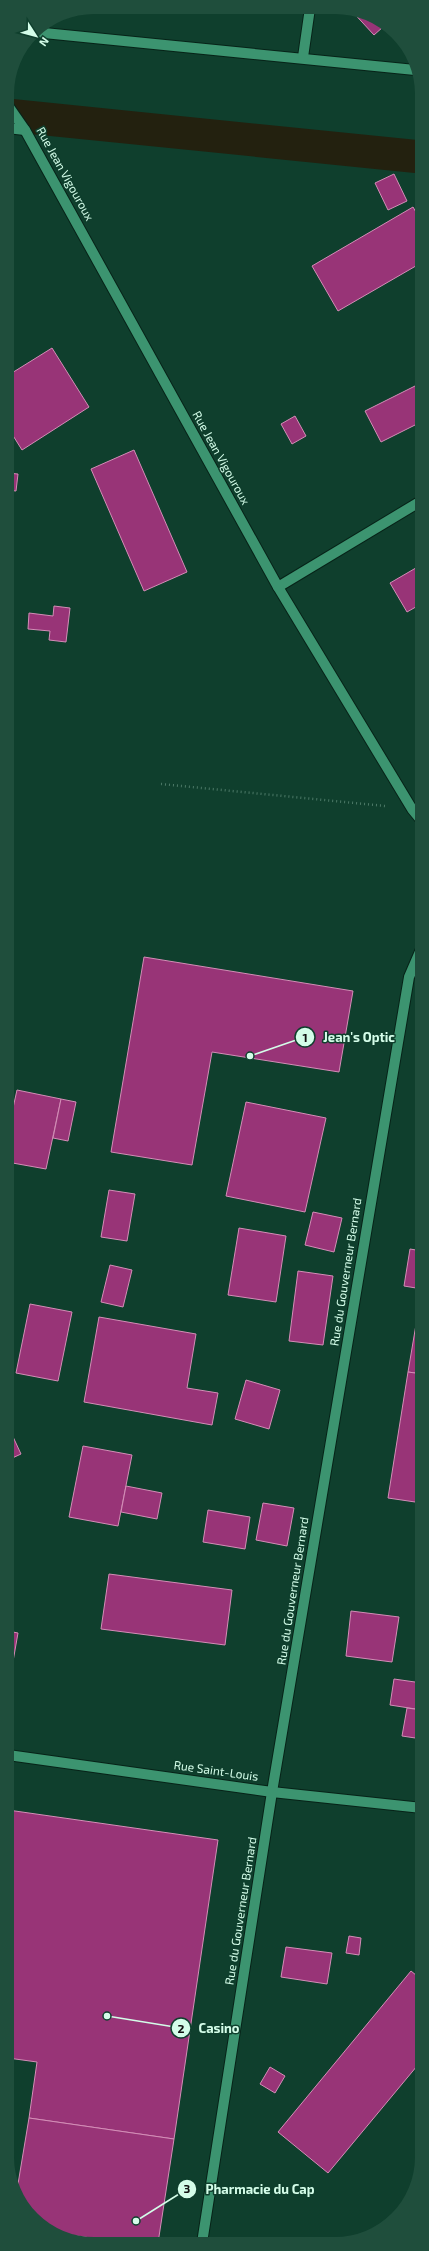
<svg xmlns="http://www.w3.org/2000/svg" width="429" height="2251" font-family="'Exo 2',sans-serif">
<style>
.lines{fill:none;stroke-linecap:round;stroke-linejoin:round}
.canal{stroke:#23210f;stroke-width:33}
.building{fill:#983477;stroke:#d48db7}
.minor-casing{stroke:#072318;stroke-width:12}
.tertiary-casing{stroke:#072318;stroke-width:12}
.path{stroke:#4c7967;stroke-width:2.5;stroke-dasharray:1 3;stroke-linecap:butt}
.minor{stroke:#3c9470;stroke-width:10}
.tertiary{stroke:#3c9470;stroke-width:10}
.labels{text-anchor:middle;stroke-width:3;stroke-linejoin:round;paint-order:stroke}
.street-label{font-size:12px;fill:#d4fde9;stroke:#0f3f2d}
.leader{fill:none;stroke:#d4fde9;stroke-width:1.5}
.callout-dot{fill:#d4fde9;stroke:#0f3f2d;stroke-width:1.5}
.mark-label{font-size:12px;text-anchor:middle;font-weight:bold;fill:#111}
.callout-label{font-size:13px;text-anchor:middle;font-weight:bold;fill:#d4fde9;stroke:#0f3f2d;stroke-width:3;stroke-linejoin:round;paint-order:stroke}
</style>
<rect width="100%" height="100%" fill="#0f3f2d"/>
<g class="lines">
<!-- canal -->
<polyline class="canal" points="7,115 421,157"/>
</g>
<!-- building -->
<g class="building">
<polygon points="350,9 352,9 383,27 374,35"/>
<polygon points="394,174 407,201 388,210 375,183"/>
<polygon points="413,207 421,221 421,263 338,311 312,266"/>
<polygon points="52,348 89,407 22,450 7,426 7,376"/>
<polygon points="421,383 421,422 381,442 365,411"/>
<polygon points="295,416 306,436 292,444 281,424"/>
<polygon points="134,450 187,572 144,591 91,469"/>
<polygon points="7,473 18,474 16,491 7,490"/>
<polygon points="421,565 421,604 407,612 390,583"/>
<polygon points="7,602 12,603 10,617 7,616"/>
<polygon points="54,606 70,608 66,642 49,640 50,631 28,629 29,613 53,616"/>
<polygon points="144,957 353,991 339,1072 212,1052 192,1165 111,1152"/>
<polygon points="17,1090 61,1099 46,1169 7,1162 7,1135"/>
<polygon points="61,1099 76,1102 68,1141 53,1138"/>
<polygon points="246,1102 326,1118 305,1212 226,1196"/>
<polygon points="109,1190 135,1194 127,1241 101,1237"/>
<polygon points="313,1212 342,1218 334,1252 305,1245"/>
<polygon points="239,1228 286,1236 276,1302 228,1295"/>
<polygon points="410,1249 422,1251 422,1289 404,1286"/>
<polygon points="110,1265 132,1270 123,1307 101,1302"/>
<polygon points="298,1271 333,1276 323,1345 289,1341"/>
<polygon points="422,1289 422,1374 408,1372"/>
<polygon points="30,1304 72,1312 58,1381 16,1373"/>
<polygon points="99,1317 196,1334 187,1388 218,1393 212,1425 84,1402"/>
<polygon points="408,1372 422,1374 422,1503 388,1498"/>
<polygon points="246,1380 280,1390 269,1429 235,1419"/>
<polygon points="8,1426 21,1454 8,1460"/>
<polygon points="83,1446 132,1455 118,1526 69,1517"/>
<polygon points="126,1486 162,1493 157,1519 121,1512"/>
<polygon points="263,1503 294,1508 287,1546 256,1540"/>
<polygon points="208,1510 250,1517 245,1549 203,1542"/>
<polygon points="109,1574 232,1590 225,1645 101,1629"/>
<polygon points="351,1611 399,1617 392,1662 346,1656"/>
<polygon points="8,1631 18,1633 8,1690"/>
<polygon points="394,1679 422,1683 422,1710 390,1705"/>
<polygon points="407,1708 422,1710 422,1739 402,1736"/>
<polygon points="8,1810 218,1840 174,2139 29,2118 37,2062 8,2058"/>
<polygon points="349,1936 361,1938 359,1955 346,1953"/>
<polygon points="286,1947 332,1953 327,1984 281,1977"/>
<polygon points="411,1971 422,1980 422,2060 328,2173 278,2132"/>
<polygon points="270,2067 285,2076 275,2093 260,2084"/>
<polygon points="29,2118 174,2139 158,2243 119,2242 63,2234 29,2214 17,2190"/>
</g>
<g class="lines">
<!-- minor casing -->
<g class="minor-casing">
<g id="minor">
<polyline points="34,32 415,70"/>
<polyline points="303,57 310,8"/>
<polyline points="7,128 25,130"/>
<polyline points="278,587 421,501"/>
<polyline points="8,1755 272,1792 422,1808"/>
<polyline points="202,2243 272,1792 409,977 422,947"/>
</g>
</g>
<!-- tertiary casing -->
<g class="tertiary-casing">
<polyline id="tertiary" points="7,104 25,130 278,587 412,809 421,820"/>
</g>
<!-- path -->
<polyline class="path" points="161,784 385,806"/>
<!-- minor -->
<use href="#minor" class="minor"/>
<!-- tertiary -->
<use href="#tertiary" class="tertiary"/>
</g>
<g class="labels">
<!-- street labels -->
<g class="street-label">
<text transform="translate(65 174) rotate(61)" y="4">Rue Jean Vigouroux</text>
<text transform="translate(221 458) rotate(61)" y="4">Rue Jean Vigouroux</text>
<text transform="translate(346 1272) rotate(-81)" y="4">Rue du Gouverneur Bernard</text>
<text transform="translate(293 1591) rotate(-81)" y="4">Rue du Gouverneur Bernard</text>
<text transform="translate(216 1771) rotate(8)" y="4">Rue Saint-Louis</text>
<text transform="translate(241 1911) rotate(-81)" y="4">Rue du Gouverneur Bernard</text>
</g>
</g>
<!-- crop -->
<path d="M0 0H429V2251H0ZM94 14H335A80 80 0 0 1 415 94V2157A80 80 0 0 1 335 2237H94A80 80 0 0 1 14 2157V94A80 80 0 0 1 94 14Z" fill="#1f4e3c" fill-rule="evenodd"/>
<!-- callouts -->
<path class="leader" d="M250 1056L305 1037M107 2016L181 2028M136 2221L187 2189"/>
<g class="callout-dot">
<circle cx="250" cy="1056" r="4"/>
<circle cx="107" cy="2016" r="4"/>
<circle cx="136" cy="2221" r="4"/>
<circle cx="305" cy="1037" r="10"/>
<circle cx="181" cy="2028" r="10"/>
<circle cx="187" cy="2189" r="10"/>
</g>
<g class="mark-label">
<text x="305" y="1042">1</text>
<text x="181" y="2033">2</text>
<text x="187" y="2193">3</text>
</g>
<g class="callout-label">
<text x="359" y="1042">Jean's Optic</text>
<text x="219" y="2033">Casino</text>
<text x="260" y="2194">Pharmacie du Cap</text>
</g>
<!-- north arrow -->
<g transform="translate(36 36) rotate(126)" stroke="#0f3f2d" stroke-width="3" paint-order="stroke">
<path d="M0-3L7 15L0 10L-7 15Z" fill="#d4fde9"/>
<text y="-6" font-size="11" font-weight="bold" text-anchor="middle" fill="#d4fde9">N</text>
</g>
</svg>
